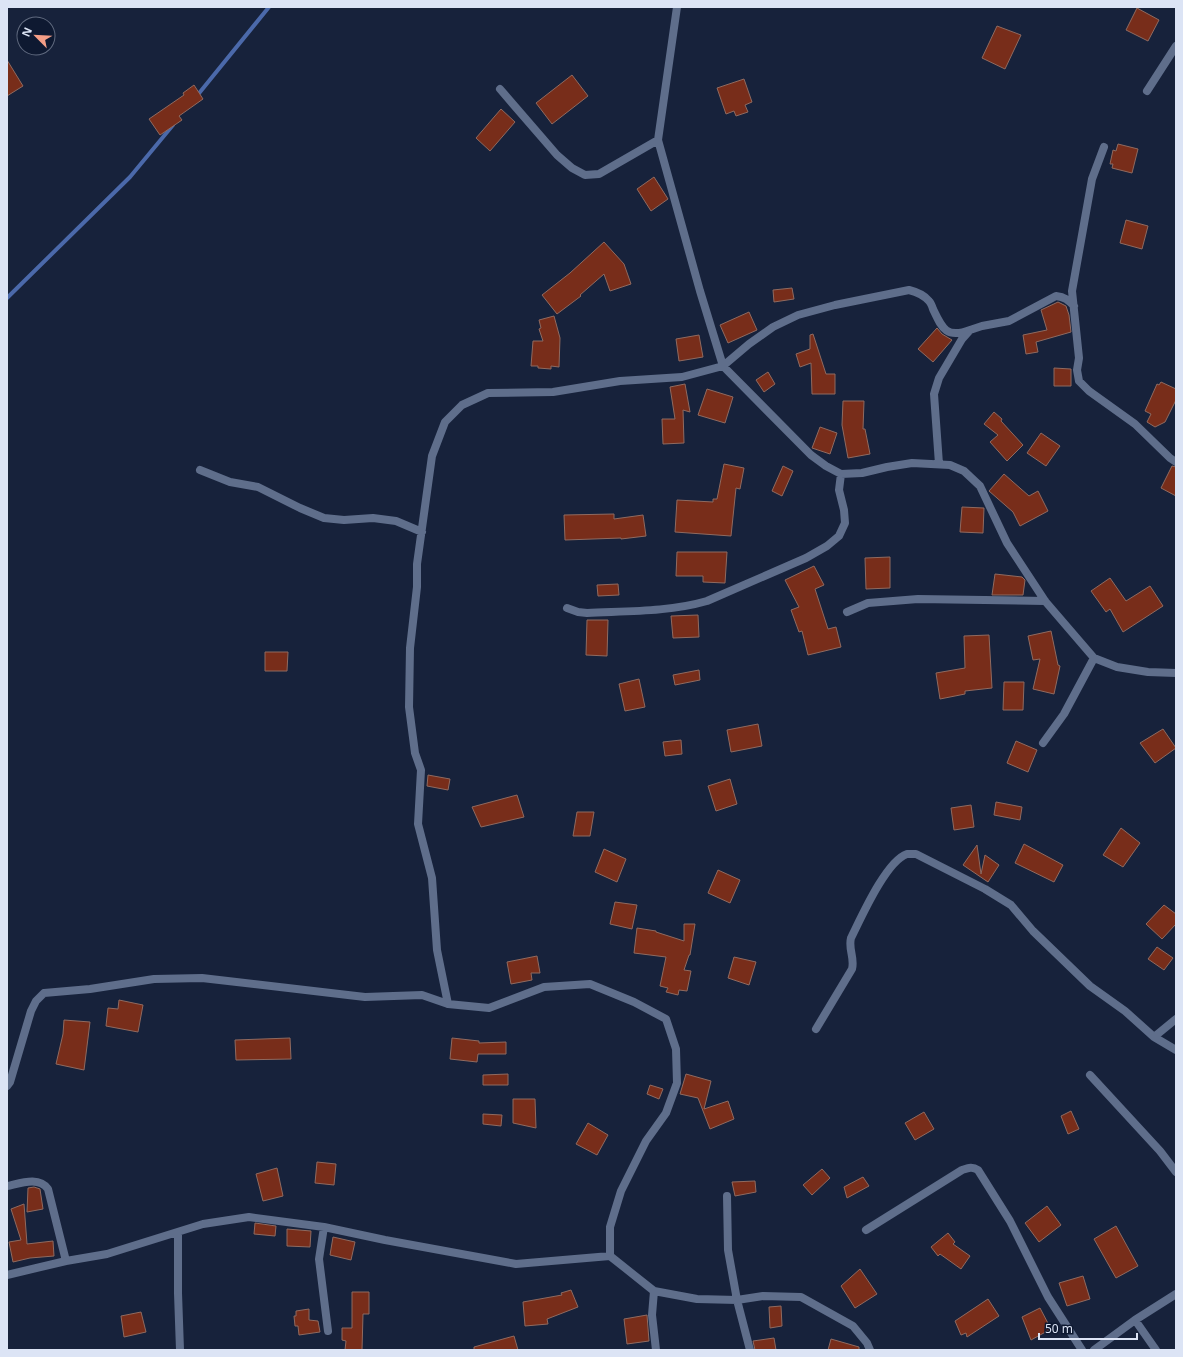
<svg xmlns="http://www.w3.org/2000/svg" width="1183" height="1357" font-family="'Noto Sans',sans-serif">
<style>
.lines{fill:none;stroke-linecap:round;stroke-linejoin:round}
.stream{stroke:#4b69aa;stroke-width:4}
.building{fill:#782d1a;stroke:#8f6a60}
.street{stroke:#5f6e8b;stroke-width:8}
</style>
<rect width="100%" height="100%" fill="#17223b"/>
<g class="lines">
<path class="stream" d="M 196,97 L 269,7
M 7,298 L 130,177 L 173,125"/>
</g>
<path class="building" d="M 1137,8 L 1159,20 L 1148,41 L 1126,30 Z
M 997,26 L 1021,35 L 1005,69 L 982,58 Z
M 7,60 L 23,86 L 7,96 Z
M 572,75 L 588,96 L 552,124 L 536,103 Z
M 744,79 L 752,102 L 745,105 L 748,112 L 736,116 L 734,111 L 726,114 L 717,88 Z
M 194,85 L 203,99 L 179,116 L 182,120 L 160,135 L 149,119 L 184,95 L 183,93 Z
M 501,109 L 515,122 L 490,151 L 476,138 Z
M 1118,144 L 1138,149 L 1132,173 L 1112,168 L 1113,164 L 1110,164 L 1113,150 L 1116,151 Z
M 654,177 L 668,199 L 651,211 L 637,189 Z
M 1126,220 L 1148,226 L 1142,249 L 1120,243 Z
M 604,242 L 624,264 L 631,284 L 610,291 L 604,274 L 580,295 L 581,296 L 557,314 L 542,295 L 570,273 Z
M 792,288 L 794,299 L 774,302 L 773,290 Z
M 1058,302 L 1066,306 L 1069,315 L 1071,332 L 1036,342 L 1038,352 L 1026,354 L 1023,335 L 1047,330 L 1041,310 Z
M 749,312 L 757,330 L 728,343 L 720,325 Z
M 554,316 L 560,338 L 559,367 L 551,366 L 551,369 L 538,368 L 538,366 L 531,366 L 533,341 L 543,341 L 539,329 L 541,328 L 539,320 Z
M 937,328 L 942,334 L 952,340 L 933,362 L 918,349 Z
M 813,334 L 826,374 L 835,374 L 835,394 L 812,394 L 811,363 L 800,367 L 796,354 L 810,349 L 810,335 Z
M 699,335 L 703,357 L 679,361 L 676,339 Z
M 1054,368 L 1071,369 L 1071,386 L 1054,386 Z
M 768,372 L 775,384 L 764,392 L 756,380 Z
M 1161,382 L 1176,389 L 1176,400 L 1165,422 L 1155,427 L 1147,422 L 1151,414 L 1145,411 L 1157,384 L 1159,385 Z
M 685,384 L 690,412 L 683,410 L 684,443 L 663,444 L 662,419 L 675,419 L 670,387 Z
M 707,389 L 733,397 L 725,423 L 698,415 Z
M 843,401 L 864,401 L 863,429 L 865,429 L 870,454 L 848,458 L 842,425 Z
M 994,412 L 1002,419 L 1001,421 L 1023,445 L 1007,461 L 990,442 L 998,435 L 984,424 Z
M 820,427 L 837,433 L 830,454 L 812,448 Z
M 1041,433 L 1060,446 L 1046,466 L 1027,453 Z
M 724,464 L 744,468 L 740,489 L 736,488 L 731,536 L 675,532 L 677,500 L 713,502 L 713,499 L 717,499 Z
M 783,466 L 793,471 L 782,496 L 772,491 Z
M 1172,466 L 1176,467 L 1176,496 L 1161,488 Z
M 1004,474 L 1029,496 L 1038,491 L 1048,511 L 1020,526 L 1013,512 L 989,491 Z
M 962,507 L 984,508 L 983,533 L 960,532 Z
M 614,514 L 614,519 L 643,515 L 646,536 L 621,539 L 621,538 L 565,540 L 564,515 Z
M 677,552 L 727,552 L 725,583 L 703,582 L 703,576 L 676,576 Z
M 890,557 L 890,588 L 866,589 L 865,558 Z
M 814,566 L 824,585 L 815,589 L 828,629 L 836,627 L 841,647 L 808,655 L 802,631 L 799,632 L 791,610 L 799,607 L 785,580 Z
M 995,574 L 1022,577 L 1025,580 L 1023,595 L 992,595 Z
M 1110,578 L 1126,601 L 1150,586 L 1163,606 L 1123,632 L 1110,609 L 1106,612 L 1091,591 Z
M 618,584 L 619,595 L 598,596 L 597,585 Z
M 698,615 L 699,637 L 673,638 L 671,616 Z
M 587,620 L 608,620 L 607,656 L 586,655 Z
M 1051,631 L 1058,665 L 1060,666 L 1054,694 L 1033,689 L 1040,659 L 1033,660 L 1028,636 Z
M 989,635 L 992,688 L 965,691 L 965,694 L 940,699 L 936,673 L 965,668 L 964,636 Z
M 265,652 L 288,652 L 287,671 L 265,671 Z
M 699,670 L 700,680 L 675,685 L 673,675 Z
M 639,679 L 645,707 L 625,711 L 619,684 Z
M 1004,682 L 1024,682 L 1023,710 L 1003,710 Z
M 758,724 L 762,746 L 731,752 L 727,730 Z
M 1163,729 L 1176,748 L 1155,763 L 1140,743 Z
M 681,740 L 682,754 L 665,756 L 663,742 Z
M 1016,741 L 1037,750 L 1028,772 L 1007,763 Z
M 428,775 L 450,779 L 448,790 L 427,786 Z
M 730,779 L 737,804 L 716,811 L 708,786 Z
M 517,795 L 524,817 L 481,827 L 472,807 Z
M 996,802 L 1022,807 L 1020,820 L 994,815 Z
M 971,805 L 974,827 L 954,830 L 951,808 Z
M 577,812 L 594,812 L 590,836 L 573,836 Z
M 1121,828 L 1140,843 L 1123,867 L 1103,855 Z
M 1024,844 L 1063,865 L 1054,882 L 1015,863 Z
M 977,845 L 981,874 L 985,855 L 999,865 L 988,882 L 963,865 Z
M 604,849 L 626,859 L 617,882 L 595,872 Z
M 718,870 L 740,880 L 730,903 L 708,893 Z
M 615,902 L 637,905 L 632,929 L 610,924 Z
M 1164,905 L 1176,914 L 1176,924 L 1162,939 L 1146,924 Z
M 684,924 L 695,924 L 690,955 L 689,955 L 684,970 L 691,971 L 687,991 L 679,990 L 678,995 L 666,992 L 668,988 L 660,986 L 666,957 L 634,953 L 637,928 L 656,931 L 656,932 L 684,941 Z
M 1157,947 L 1173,958 L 1164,970 L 1148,959 Z
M 537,956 L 540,973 L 531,973 L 532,980 L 511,984 L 507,962 Z
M 734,957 L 756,962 L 749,985 L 728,978 Z
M 119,1000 L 143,1005 L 138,1032 L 106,1026 L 108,1008 L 118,1009 Z
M 64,1020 L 90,1022 L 84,1070 L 56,1064 L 63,1034 Z
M 290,1038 L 291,1059 L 236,1060 L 235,1040 Z
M 452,1038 L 479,1041 L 479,1043 L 506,1042 L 506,1054 L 478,1054 L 477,1062 L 450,1059 Z
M 508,1074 L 508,1085 L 483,1085 L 483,1075 Z
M 686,1074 L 711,1081 L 704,1109 L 728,1101 L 734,1119 L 710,1129 L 698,1098 L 680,1094 Z
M 650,1085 L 663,1089 L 659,1099 L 647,1094 Z
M 513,1099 L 535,1099 L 536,1128 L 513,1123 Z
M 1071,1111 L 1079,1129 L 1068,1134 L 1061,1116 Z
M 924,1112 L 934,1129 L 915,1140 L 905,1123 Z
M 483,1114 L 502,1115 L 501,1126 L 483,1124 Z
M 588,1123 L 608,1135 L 597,1155 L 576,1144 Z
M 317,1162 L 336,1164 L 334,1185 L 315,1183 Z
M 277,1168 L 283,1196 L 263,1201 L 256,1174 Z
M 822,1169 L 830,1178 L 812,1195 L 803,1185 Z
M 863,1177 L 869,1186 L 847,1198 L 844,1187 Z
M 755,1181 L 756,1192 L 735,1196 L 732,1182 Z
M 34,1187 L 40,1189 L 43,1209 L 27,1212 L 28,1188 Z
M 24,1204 L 27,1244 L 53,1241 L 54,1256 L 30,1258 L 13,1262 L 9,1242 L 21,1240 L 11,1209 Z
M 1047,1206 L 1061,1225 L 1039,1242 L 1025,1223 Z
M 255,1223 L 276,1226 L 275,1236 L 254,1234 Z
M 1116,1226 L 1138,1266 L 1116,1278 L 1094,1239 Z
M 287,1229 L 311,1231 L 310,1247 L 287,1246 Z
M 948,1233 L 955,1242 L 953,1244 L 970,1256 L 961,1269 L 940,1254 L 938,1256 L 931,1247 Z
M 333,1237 L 355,1242 L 351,1260 L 330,1255 Z
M 860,1269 L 877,1294 L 855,1308 L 841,1286 Z
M 1083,1276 L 1090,1299 L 1067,1306 L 1059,1283 Z
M 571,1290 L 578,1307 L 547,1319 L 548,1324 L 525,1326 L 523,1302 L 562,1295 L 561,1293 Z
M 352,1292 L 369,1292 L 369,1314 L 363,1314 L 362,1350 L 345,1350 L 346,1341 L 342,1340 L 342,1328 L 352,1328 Z
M 988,1299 L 999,1316 L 967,1337 L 966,1333 L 961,1335 L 955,1321 Z
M 781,1306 L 782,1326 L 770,1328 L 769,1307 Z
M 1040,1308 L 1051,1329 L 1031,1340 L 1022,1317 Z
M 309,1309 L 309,1320 L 318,1321 L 320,1332 L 299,1335 L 298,1326 L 295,1326 L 294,1316 L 296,1316 L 296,1311 Z
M 141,1312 L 146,1332 L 124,1337 L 121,1316 Z
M 647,1315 L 649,1341 L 627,1344 L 624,1319 Z
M 514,1336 L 518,1350 L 474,1350 L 474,1347 Z
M 774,1338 L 776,1350 L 755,1350 L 753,1341 Z
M 831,1339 L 859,1347 L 859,1350 L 828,1350 Z"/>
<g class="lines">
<path class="street" d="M 677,7 L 658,140 L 700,291 L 723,366 L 811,455 L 826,466 L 841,474
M 500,89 L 557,155 L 572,168 L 585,175 L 599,174 L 658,140
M 1147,91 L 1176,46
M 1104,147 L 1092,179 L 1072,291 L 1079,358 L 1077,370 L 1079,381 L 1089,391 L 1135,424 L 1170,458 L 1176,462
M 939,464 L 934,394 L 939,378 L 962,339 L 970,330 L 982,326 L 1009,321 L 1056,296 C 1065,297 1068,300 1074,306
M 200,470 L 230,482 L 258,487 L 300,508 L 324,518 L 344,520 L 373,518 L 396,521 L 422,532
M 567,608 L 578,612 L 587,613 C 627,611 669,612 707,601 L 806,558 L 827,546 L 839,536 L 845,523 L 844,510 L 839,490 L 841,474 L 862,473 L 887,467 L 912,463 L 950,465 L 964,471 L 980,486 L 1007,543 L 1045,601 L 1094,658 L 1117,667 L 1148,672 L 1176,673
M 847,612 L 868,603 L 918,599 L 1045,601
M 1043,743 L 1064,714 L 1094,658
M 448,1004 L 437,950 L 432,878 L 418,824 L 421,770 L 415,753 L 409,707 L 410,648 L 417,587 L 417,564 L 432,456 L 445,422 L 462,405 L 488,393 L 553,392 L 620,381 L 682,377 L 723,366 L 749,344 L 773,327 L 798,315 L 835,305 L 909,290 C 917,292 924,295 929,301 C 931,303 932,306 933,309 C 942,328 946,339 970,330
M 816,1029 L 852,969 C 855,958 848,949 851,938 C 861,918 886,861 907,854 C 910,854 914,854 916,854 L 985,889 L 1011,905 L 1033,931 L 1090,986 L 1125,1011 L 1154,1037 L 1176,1050
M 1154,1037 L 1176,1019
M 1090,1075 L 1160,1151 L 1176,1172
M 7,1086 L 10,1082 L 31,1011 L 36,1001 L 44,993 L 90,989 L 154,979 L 202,978 L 365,997 L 422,995 L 448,1004 L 489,1008 L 544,987 L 590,984 L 634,1002 L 666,1019 L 676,1049 L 677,1083 L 666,1113 L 646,1141 L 621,1191 L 610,1227 L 610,1256 L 654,1291 L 697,1299 L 737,1300 L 763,1296 L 801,1297 L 853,1326 L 867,1343 L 870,1350
M 7,1186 C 21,1183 39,1176 48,1189 L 66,1261
M 727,1196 L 728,1250 L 737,1300 L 750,1350
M 324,1227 L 319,1259 L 328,1331
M 866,1230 L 962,1170 C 968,1168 972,1166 978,1170 L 1010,1221 L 1048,1297 L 1082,1350
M 178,1232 L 178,1293 L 180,1350
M 7,1275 L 66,1261 L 107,1254 L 203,1224 L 249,1217 L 324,1227 L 385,1240 L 516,1264 L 610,1256
M 654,1291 L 652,1315 L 656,1350
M 1135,1320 L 1156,1350
M 1094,1350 L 1135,1320 L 1176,1294"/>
</g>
<rect width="1183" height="1357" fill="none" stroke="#dce4f5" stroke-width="16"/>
<g transform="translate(36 36) rotate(294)"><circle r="19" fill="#0e1931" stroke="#606a7f"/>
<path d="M0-3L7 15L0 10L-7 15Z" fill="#f49e87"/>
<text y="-6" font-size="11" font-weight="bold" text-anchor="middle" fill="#dce4f5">N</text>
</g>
<path d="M1039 1333v6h98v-6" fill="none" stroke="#dce4f5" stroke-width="2"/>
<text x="1045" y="1333" font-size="12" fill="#dce4f5" stroke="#0e1931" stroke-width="3" paint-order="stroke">50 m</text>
</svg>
